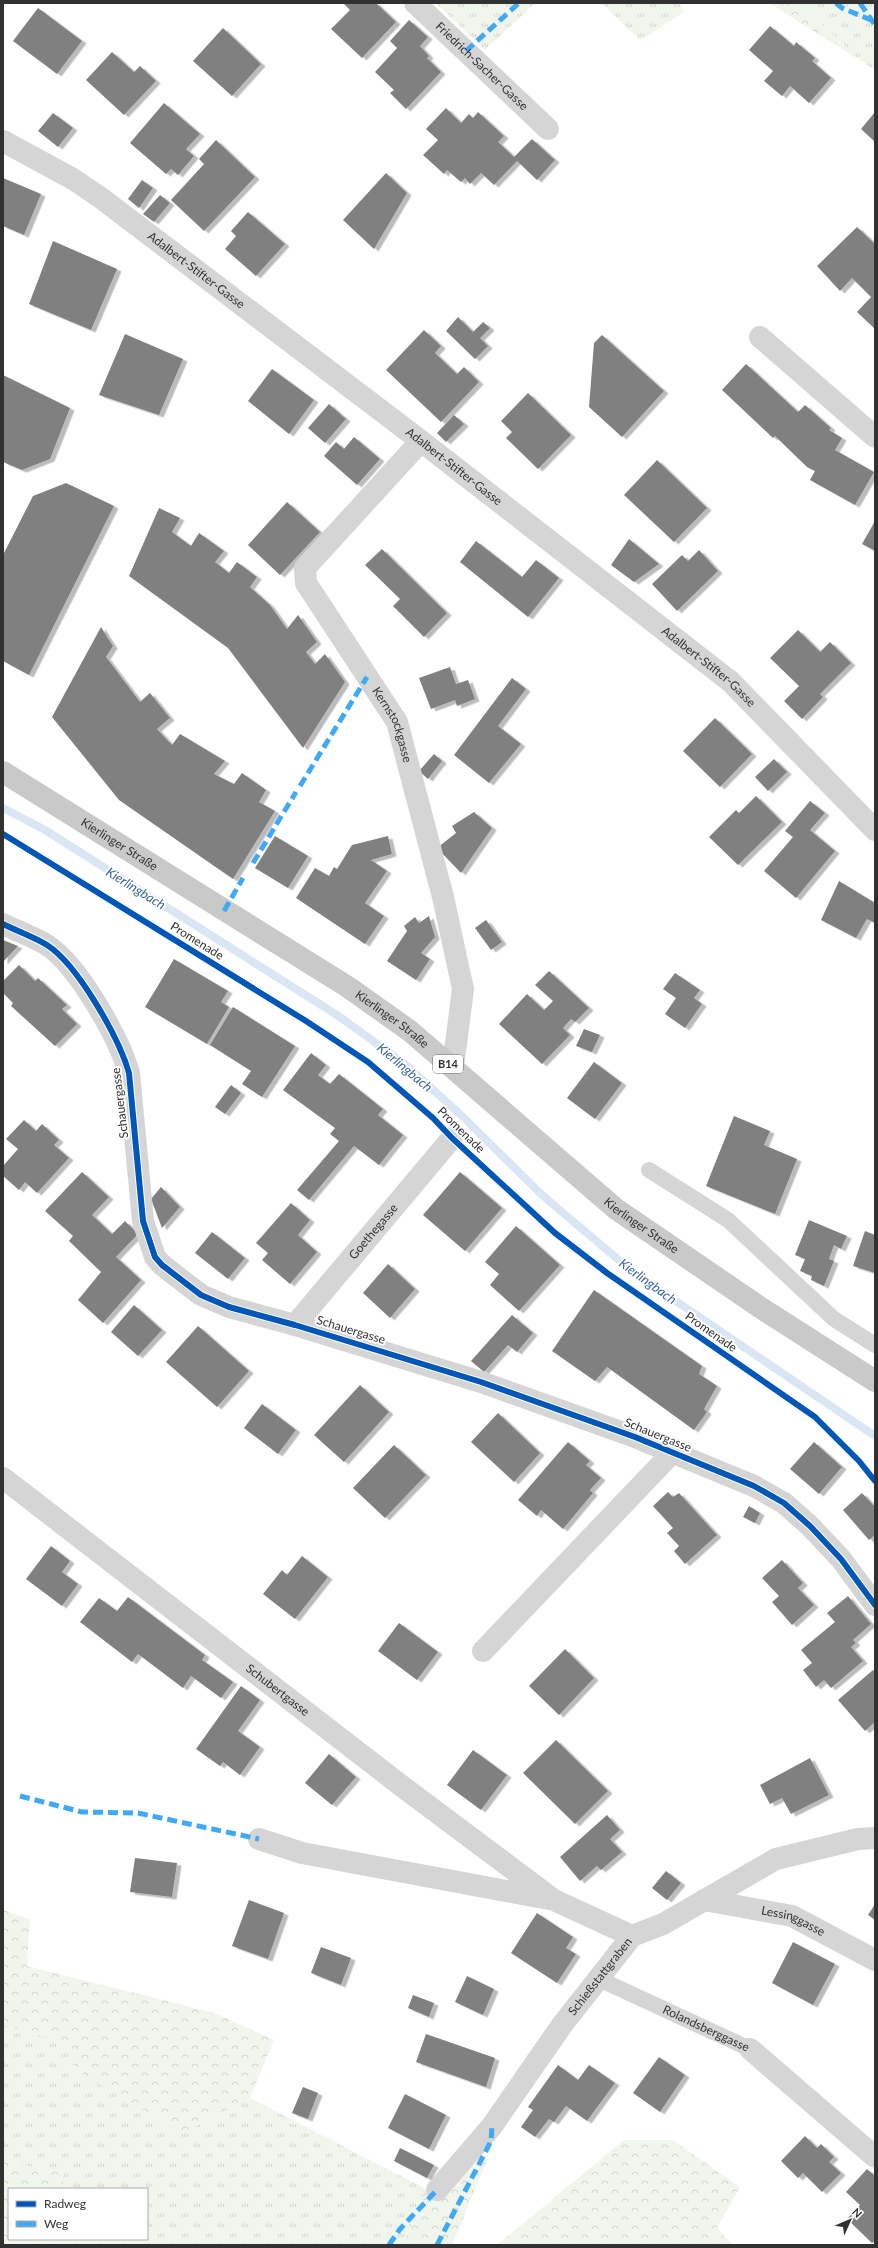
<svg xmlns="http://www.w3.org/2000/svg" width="878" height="2248" font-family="Lato,sans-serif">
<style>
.grass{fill:url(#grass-tufts)}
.forest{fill:url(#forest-crowns)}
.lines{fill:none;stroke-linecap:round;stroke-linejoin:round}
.stream{stroke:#dae6f4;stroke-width:8}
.building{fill:#808080;filter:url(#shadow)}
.service{stroke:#d5d5d5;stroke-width:16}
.minor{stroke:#d5d5d5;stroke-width:22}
.primary{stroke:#c9c9c9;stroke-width:22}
.quiet{stroke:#3fa9f5;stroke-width:5;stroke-dasharray:10 5;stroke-linecap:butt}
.cycleway-casing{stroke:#fff;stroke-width:8}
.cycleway{stroke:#0057b8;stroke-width:6}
.labels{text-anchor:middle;stroke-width:4;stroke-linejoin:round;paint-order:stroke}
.shield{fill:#fff;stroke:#6f6f6f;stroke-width:1}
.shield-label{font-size:11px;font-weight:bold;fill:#313131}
.street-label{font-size:12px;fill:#313131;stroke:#fff}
.water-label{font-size:13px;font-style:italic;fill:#38659b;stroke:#fff}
</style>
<defs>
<pattern id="grass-tufts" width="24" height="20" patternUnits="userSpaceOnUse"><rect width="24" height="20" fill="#f1f6ed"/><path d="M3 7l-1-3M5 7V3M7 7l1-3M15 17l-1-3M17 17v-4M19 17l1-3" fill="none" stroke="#cfd3cc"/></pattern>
<pattern id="forest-crowns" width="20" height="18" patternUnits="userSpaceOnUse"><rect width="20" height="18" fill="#f1f6ed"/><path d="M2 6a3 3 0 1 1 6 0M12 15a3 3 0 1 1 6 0" fill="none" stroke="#cfd3cc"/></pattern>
<filter id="shadow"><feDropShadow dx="4.5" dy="2.5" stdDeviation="0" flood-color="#0004"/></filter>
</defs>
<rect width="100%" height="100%" fill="#fff"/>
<path class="grass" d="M 436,3 L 535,3 L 485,50 Z
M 602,3 L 679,3 L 684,12 L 640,41 Z
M 800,3 L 875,3 L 875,70 L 858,59 Z
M 3,2025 L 72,2045 L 182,2133 L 250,2098 L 428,2190 L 402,2245 L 63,2245 L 63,2239 L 147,2239 L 147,2189 L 63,2189 L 63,2173 L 3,2161 Z"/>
<path class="forest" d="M 769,3 L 800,3 L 858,59 Z
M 3,1910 L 30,1919 L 27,1966 L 215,2013 L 274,2040 L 250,2098 L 182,2133 L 74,2069 L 72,2045 L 3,2025 Z
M 624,2140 L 673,2140 L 740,2187 L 717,2228 L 733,2245 L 497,2245 Z
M 488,2158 L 452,2245 L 402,2245 L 428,2190 Z
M 3,2161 L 63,2173 L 63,2189 L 9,2189 L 9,2239 L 63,2239 L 63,2245 L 3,2245 Z"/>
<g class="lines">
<path class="stream" d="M 3,808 L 45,830 L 340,1017 L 406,1065 L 463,1117 L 542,1195 L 633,1272 L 875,1436"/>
</g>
<path class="building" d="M 343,3 L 376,3 L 396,22 L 362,58 L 331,29 L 350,10 Z
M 38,8 L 82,41 L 57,74 L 13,41 Z
M 409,20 L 428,37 L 420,46 L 429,56 L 427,58 L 441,72 L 406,109 L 390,93 L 394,90 L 375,72 L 397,48 L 390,41 Z
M 770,26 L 794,46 L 796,42 L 815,58 L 812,61 L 831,78 L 809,103 L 790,86 L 782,96 L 764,81 L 773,71 L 749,50 Z
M 223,28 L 261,64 L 232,96 L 193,61 Z
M 112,52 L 134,72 L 140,66 L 156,81 L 124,115 L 86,80 Z
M 164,103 L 200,134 L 186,149 L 194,156 L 178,175 L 171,169 L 166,174 L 130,143 Z
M 446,108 L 461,123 L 469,114 L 473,118 L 478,112 L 504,136 L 498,142 L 514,157 L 532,139 L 555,160 L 537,180 L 517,161 L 494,185 L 481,173 L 470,184 L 465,178 L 461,182 L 447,170 L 444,174 L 423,155 L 438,140 L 426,129 Z
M 875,112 L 875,140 L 874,141 L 861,129 Z
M 53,113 L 73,128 L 58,147 L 38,131 Z
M 216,140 L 255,177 L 204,231 L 171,200 L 204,164 L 199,159 Z
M 386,173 L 407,193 L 374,249 L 343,220 Z
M 3,178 L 41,194 L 24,235 L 3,226 Z
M 142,180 L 153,188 L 139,208 L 128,199 Z
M 160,195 L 170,203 L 154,222 L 143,214 Z
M 248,212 L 285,244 L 256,276 L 225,249 L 236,236 L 231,231 Z
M 857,227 L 875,244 L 875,329 L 857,312 L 871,297 L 852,278 L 840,291 L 817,266 Z
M 53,241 L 117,269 L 91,330 L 29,304 Z
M 458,317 L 473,332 L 483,322 L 490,328 L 480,338 L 488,346 L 475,359 L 446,331 Z
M 424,330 L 441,346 L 435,353 L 457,374 L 464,367 L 479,382 L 441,422 L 386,370 Z
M 125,334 L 183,359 L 159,415 L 99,395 Z
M 602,335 L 664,391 L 622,437 L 589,407 L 594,343 Z
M 746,364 L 798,412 L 805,405 L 831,428 L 829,430 L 842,438 L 835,450 L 874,472 L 855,505 L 810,480 L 815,471 L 807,467 L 775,436 L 773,438 L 722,390 Z
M 272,369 L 314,400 L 289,434 L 248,401 Z
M 3,375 L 70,408 L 50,459 L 22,470 L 3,462 Z
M 528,393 L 571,435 L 538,469 L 506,438 L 512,432 L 501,421 Z
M 329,404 L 346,419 L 325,443 L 308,428 Z
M 454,415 L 464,424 L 446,442 L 437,433 Z
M 354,437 L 380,459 L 357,485 L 324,456 L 336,442 L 344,449 Z
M 657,460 L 707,508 L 674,542 L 624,495 Z
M 66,483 L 114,506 L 29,675 L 3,661 L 3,555 L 33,496 Z
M 287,502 L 320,532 L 280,575 L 248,545 Z
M 159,508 L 180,518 L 172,532 L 191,546 L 199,533 L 224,551 L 215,562 L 229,573 L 237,562 L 257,577 L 250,587 L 270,605 L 287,629 L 298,615 L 317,642 L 306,652 L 315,664 L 325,654 L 345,682 L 303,748 L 228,648 L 129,576 Z
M 875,521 L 875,551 L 862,544 Z
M 629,539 L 659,564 L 634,582 L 611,565 Z
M 476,541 L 522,577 L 536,560 L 559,578 L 528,617 L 460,562 Z
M 382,549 L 447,613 L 424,637 L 393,606 L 400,599 L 365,565 Z
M 699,550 L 718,571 L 677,611 L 652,584 L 682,555 L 688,561 Z
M 101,627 L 113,646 L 106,657 L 140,702 L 150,693 L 170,718 L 157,729 L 172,745 L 180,734 L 225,761 L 214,774 L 234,784 L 242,773 L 266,790 L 259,802 L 275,811 L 233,879 L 119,800 L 52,717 Z
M 798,630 L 820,652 L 830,642 L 851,663 L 820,694 L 823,697 L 802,719 L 784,701 L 799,686 L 770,658 Z
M 450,667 L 456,684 L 468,680 L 475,699 L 457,706 L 455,700 L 431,709 L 419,678 Z
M 512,678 L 526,689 L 498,726 L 521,744 L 489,783 L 454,755 Z
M 715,718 L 752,754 L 720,787 L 683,751 Z
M 434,754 L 442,761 L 428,779 L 419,771 Z
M 774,759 L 787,772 L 768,791 L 755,777 Z
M 756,796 L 782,822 L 738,865 L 709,837 L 736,810 L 739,813 Z
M 810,801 L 825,813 L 810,830 L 835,851 L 796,898 L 764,871 L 793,837 L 785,831 Z
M 474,812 L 492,828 L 461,873 L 437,848 L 456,833 L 452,826 Z
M 275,836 L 308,856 L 288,888 L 255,868 Z
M 388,836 L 392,854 L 371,860 L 387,871 L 365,903 L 384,916 L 365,944 L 296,898 L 315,868 L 329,876 L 334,867 L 337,869 L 352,845 Z
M 839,881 L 875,903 L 875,923 L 867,919 L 856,938 L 821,920 Z
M 429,916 L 435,937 L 421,953 L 430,959 L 416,980 L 387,961 L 407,931 L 404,926 L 415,917 L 419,923 Z
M 486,920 L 502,942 L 491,950 L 475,928 Z
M 3,940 L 18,946 L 3,962 Z
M 174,959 L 228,991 L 221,1002 L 229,1007 L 207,1044 L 145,1007 Z
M 19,965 L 35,981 L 38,978 L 67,1005 L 62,1009 L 77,1024 L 55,1046 L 11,1006 L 13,1003 L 3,993 L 3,981 Z
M 549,971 L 589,1008 L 575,1022 L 571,1019 L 563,1028 L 570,1035 L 542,1064 L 499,1024 L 527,994 L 544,1010 L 553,1001 L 535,985 Z
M 675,973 L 700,990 L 694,998 L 702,1004 L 685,1028 L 665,1014 L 676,998 L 663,989 Z
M 233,1007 L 295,1046 L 262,1097 L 242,1084 L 251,1071 L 210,1045 Z
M 584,1029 L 600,1035 L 592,1052 L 576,1046 Z
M 311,1053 L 326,1065 L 318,1075 L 330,1084 L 339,1074 L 383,1109 L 378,1115 L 403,1135 L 379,1165 L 354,1146 L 309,1200 L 297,1190 L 339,1141 L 330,1134 L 335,1128 L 283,1090 Z
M 594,1062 L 622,1083 L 595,1119 L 567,1098 Z
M 231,1085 L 241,1093 L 225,1114 L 215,1107 Z
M 734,1116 L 770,1131 L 764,1145 L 797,1159 L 775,1214 L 706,1186 Z
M 24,1120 L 36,1131 L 42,1124 L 59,1140 L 54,1145 L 69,1158 L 37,1193 L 25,1182 L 19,1190 L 3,1176 L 3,1166 L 18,1149 L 6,1139 Z
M 82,1172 L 109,1197 L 92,1215 L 112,1234 L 125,1221 L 138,1234 L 116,1257 L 141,1280 L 103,1323 L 78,1300 L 101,1272 L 69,1241 L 73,1236 L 45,1211 Z
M 460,1172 L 502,1208 L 465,1251 L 423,1215 Z
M 161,1187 L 180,1207 L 162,1228 L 151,1199 Z
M 291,1203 L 310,1220 L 298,1235 L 317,1252 L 290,1284 L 262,1260 L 268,1253 L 256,1243 Z
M 809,1220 L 847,1236 L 841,1249 L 834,1245 L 829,1259 L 834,1261 L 824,1286 L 811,1280 L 812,1276 L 800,1271 L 805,1259 L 795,1255 Z
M 516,1226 L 560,1265 L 519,1311 L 490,1285 L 499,1274 L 485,1262 Z
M 865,1231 L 875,1235 L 875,1273 L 853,1266 Z
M 212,1232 L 245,1258 L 228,1279 L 195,1253 Z
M 388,1264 L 415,1289 L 390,1318 L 363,1293 Z
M 594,1290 L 702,1366 L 699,1374 L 717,1386 L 704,1409 L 707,1412 L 694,1430 L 607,1367 L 595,1381 L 552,1351 Z
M 134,1305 L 162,1330 L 138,1356 L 111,1332 Z
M 512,1315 L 533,1333 L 517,1352 L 508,1345 L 484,1372 L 471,1361 Z
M 198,1326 L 249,1371 L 217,1407 L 166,1362 Z
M 360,1385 L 389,1412 L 344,1462 L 314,1435 Z
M 262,1404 L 296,1430 L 278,1454 L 244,1428 Z
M 498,1413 L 540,1453 L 514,1482 L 471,1442 Z
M 568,1442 L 590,1461 L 586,1465 L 601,1478 L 590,1490 L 593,1493 L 563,1529 L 541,1510 L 537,1516 L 518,1500 Z
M 814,1442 L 842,1467 L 819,1494 L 790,1469 Z
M 394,1445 L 426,1475 L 385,1518 L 353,1488 Z
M 668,1492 L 673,1497 L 679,1493 L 717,1535 L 685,1564 L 674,1551 L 679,1546 L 667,1533 L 673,1528 L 653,1506 Z
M 862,1493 L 875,1507 L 875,1535 L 869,1540 L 843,1510 Z
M 749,1506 L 760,1513 L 755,1523 L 743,1517 Z
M 51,1546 L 70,1561 L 62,1572 L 78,1584 L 62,1606 L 26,1579 Z
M 302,1556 L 328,1577 L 295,1619 L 263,1594 L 282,1570 L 287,1575 Z
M 782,1560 L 803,1583 L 798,1588 L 814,1605 L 792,1625 L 772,1602 L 779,1596 L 762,1578 Z
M 848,1596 L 871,1624 L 853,1640 L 856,1643 L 851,1647 L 863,1661 L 831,1688 L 824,1680 L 816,1687 L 803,1670 L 812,1663 L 801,1650 L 835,1622 L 827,1613 Z
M 128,1597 L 205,1655 L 202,1660 L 233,1682 L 221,1698 L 191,1676 L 183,1688 L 138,1654 L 132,1662 L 80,1622 L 99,1598 L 117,1611 Z
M 399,1623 L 438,1652 L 417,1680 L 378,1651 Z
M 565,1649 L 594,1678 L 559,1715 L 529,1686 Z
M 873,1670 L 875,1672 L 875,1722 L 865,1731 L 838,1700 Z
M 241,1686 L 260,1700 L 238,1731 L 260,1747 L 240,1775 L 223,1762 L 220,1766 L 196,1749 Z
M 556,1740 L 608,1791 L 575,1824 L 523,1773 Z
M 473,1750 L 507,1775 L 481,1810 L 447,1785 Z
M 329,1754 L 356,1777 L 332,1805 L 305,1783 Z
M 810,1758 L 829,1795 L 791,1814 L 782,1798 L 770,1804 L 760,1785 Z
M 607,1815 L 620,1830 L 610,1839 L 622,1852 L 601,1870 L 597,1866 L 580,1881 L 560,1857 Z
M 135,1858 L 177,1863 L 172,1897 L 130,1892 Z
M 666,1871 L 681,1883 L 667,1900 L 652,1888 Z
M 249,1900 L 284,1913 L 268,1959 L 232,1946 Z
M 875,1904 L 875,1920 L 868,1915 Z
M 537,1913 L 573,1937 L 566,1948 L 576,1954 L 557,1983 L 511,1953 Z
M 793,1942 L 835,1964 L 813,2005 L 772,1983 Z
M 321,1947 L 351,1958 L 341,1985 L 311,1973 Z
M 467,1976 L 494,1989 L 483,2015 L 455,2002 Z
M 413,1995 L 434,2003 L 429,2017 L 408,2008 Z
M 426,2034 L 495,2058 L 486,2087 L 416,2062 Z
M 659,2057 L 685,2075 L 660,2112 L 633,2093 Z
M 558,2065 L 578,2080 L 589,2065 L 615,2083 L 587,2121 L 566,2106 L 554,2122 L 549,2119 L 535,2137 L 521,2127 L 533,2110 L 528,2107 Z
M 303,2087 L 318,2093 L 308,2119 L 292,2113 Z
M 405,2094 L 446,2115 L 429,2149 L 388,2128 Z
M 805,2136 L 817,2148 L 821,2144 L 834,2157 L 829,2162 L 841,2173 L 822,2192 L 803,2173 L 798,2178 L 781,2161 Z
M 400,2148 L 434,2165 L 427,2178 L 394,2161 Z
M 867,2169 L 875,2176 L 875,2240 L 872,2243 L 847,2219 L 860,2205 L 846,2192 Z"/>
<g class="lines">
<g class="service">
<path d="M 649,1170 L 728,1220 L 834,1319 L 875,1345"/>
<path id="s1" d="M 599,1979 L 750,2049"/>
</g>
<g class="minor">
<path id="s2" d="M 415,3 L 548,129"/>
<path id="s3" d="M 3,141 L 73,179 L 101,198 L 421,441 L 731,682 L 875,830"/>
<path d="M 760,337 L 875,437"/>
<path id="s4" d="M 421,441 L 305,568 L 306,583 L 397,722 L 443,897 L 463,989 L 453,1067"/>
<path d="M 3,924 C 17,931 34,937 47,945 C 78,965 119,1038 129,1073 L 143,1221 L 155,1257 L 162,1265 L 201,1295 L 229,1307 L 295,1325 L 481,1382 L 635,1437 L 754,1486 L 784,1503 L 810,1526 L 841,1559 L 875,1605"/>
<path id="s5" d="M 295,1325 L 452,1138"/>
<path id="s6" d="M 3,1478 L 403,1787 L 554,1900 L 632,1936"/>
<path d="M 483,1651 L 672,1453"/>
<path d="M 259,1839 L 302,1853 L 549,1899"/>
<path id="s7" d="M 704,1900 L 792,1916 L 875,1960"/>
<path d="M 750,2049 L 875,2157"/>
<path id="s8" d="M 437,2190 L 492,2126 L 562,2025 L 632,1936 L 663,1924 L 776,1859 L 858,1839 L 875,1838"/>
</g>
<path class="primary" id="s9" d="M 3,772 L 348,987 L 410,1031 L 616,1209 L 761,1308 L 875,1381"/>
<path class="quiet" d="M 836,3 L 842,8 L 871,20
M 860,3 L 875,25
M 466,51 L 519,3
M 300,786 L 367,677
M 253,863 L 296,792
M 224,911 L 243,878
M 20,1796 L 82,1812 L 138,1813 L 259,1839
M 389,2245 L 400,2229 L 437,2190
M 437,2245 L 491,2141 L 492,2126"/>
<defs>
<path id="cycleway" d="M 3,834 L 306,1021 L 368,1062 L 433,1118 L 452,1138 L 555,1233 L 607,1273 L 815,1417 L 859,1461 L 875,1481
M 3,924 C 17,931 34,937 47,945 C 78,965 119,1038 129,1073 L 143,1221 L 155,1257 L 162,1265 L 201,1295 L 229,1307 L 295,1325 L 481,1382 L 635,1437 L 754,1486 L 784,1503 L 810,1526 L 841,1559 L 875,1605"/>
</defs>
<use href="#cycleway" class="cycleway-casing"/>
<use href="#cycleway" class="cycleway"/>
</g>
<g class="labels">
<rect class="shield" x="433" y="1055" width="30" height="18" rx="3"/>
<g class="shield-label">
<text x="448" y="1068">B14</text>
</g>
<g class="street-label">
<text dy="4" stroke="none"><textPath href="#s2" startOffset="92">Friedrich-Sacher-Gasse</textPath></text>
<text dy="4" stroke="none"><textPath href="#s3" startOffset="233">Adalbert-Stifter-Gasse</textPath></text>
<text dy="4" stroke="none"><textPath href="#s3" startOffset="557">Adalbert-Stifter-Gasse</textPath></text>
<text dy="4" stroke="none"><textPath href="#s3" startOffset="881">Adalbert-Stifter-Gasse</textPath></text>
<text dy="4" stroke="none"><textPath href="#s4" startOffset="354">Kernstockgasse</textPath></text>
<text dy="4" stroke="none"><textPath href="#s9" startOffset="137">Kierlinger Straße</textPath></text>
<text transform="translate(197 941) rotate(32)" y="4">Promenade</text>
<text dy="4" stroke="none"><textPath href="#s9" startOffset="461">Kierlinger Straße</textPath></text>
<text transform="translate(120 1103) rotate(-97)" y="4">Schauergasse</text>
<text transform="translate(461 1130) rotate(44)" y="4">Promenade</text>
<text dy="4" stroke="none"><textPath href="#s9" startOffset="785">Kierlinger Straße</textPath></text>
<text dy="4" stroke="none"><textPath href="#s5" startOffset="122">Goethegasse</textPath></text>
<text transform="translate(351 1330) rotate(17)" y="4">Schauergasse</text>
<text transform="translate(711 1332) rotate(35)" y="4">Promenade</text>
<text transform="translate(658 1435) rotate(22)" y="4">Schauergasse</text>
<text dy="4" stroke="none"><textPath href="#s6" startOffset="347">Schubertgasse</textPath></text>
<text dy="4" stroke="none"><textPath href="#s7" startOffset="92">Lessinggasse</textPath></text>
<text dy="4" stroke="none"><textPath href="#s8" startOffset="269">Schießstattgraben</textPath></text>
<text dy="4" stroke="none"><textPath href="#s1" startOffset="118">Rolandsberggasse</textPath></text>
</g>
<g class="water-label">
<text transform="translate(136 888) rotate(32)" y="5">Kierlingbach</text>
<text transform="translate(405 1067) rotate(40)" y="5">Kierlingbach</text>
<text transform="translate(648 1281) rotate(36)" y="5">Kierlingbach</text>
</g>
</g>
<rect width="878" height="2248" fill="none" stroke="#313131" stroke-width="8"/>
<rect x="8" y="2188" width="140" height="52" fill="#ffffff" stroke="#adadad"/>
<rect x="16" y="2201" width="20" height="6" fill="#0057b8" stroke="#adadad"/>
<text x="44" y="2208" font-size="12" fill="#313131">Radweg</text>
<rect x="16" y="2221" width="20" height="6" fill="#3fa9f5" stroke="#adadad"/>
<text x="44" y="2228" font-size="12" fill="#313131">Weg</text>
<g transform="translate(850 2220) rotate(45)" stroke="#ffffff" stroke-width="3" paint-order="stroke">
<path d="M0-3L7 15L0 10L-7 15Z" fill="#313131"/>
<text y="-6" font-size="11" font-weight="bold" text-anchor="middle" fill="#313131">N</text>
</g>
</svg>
